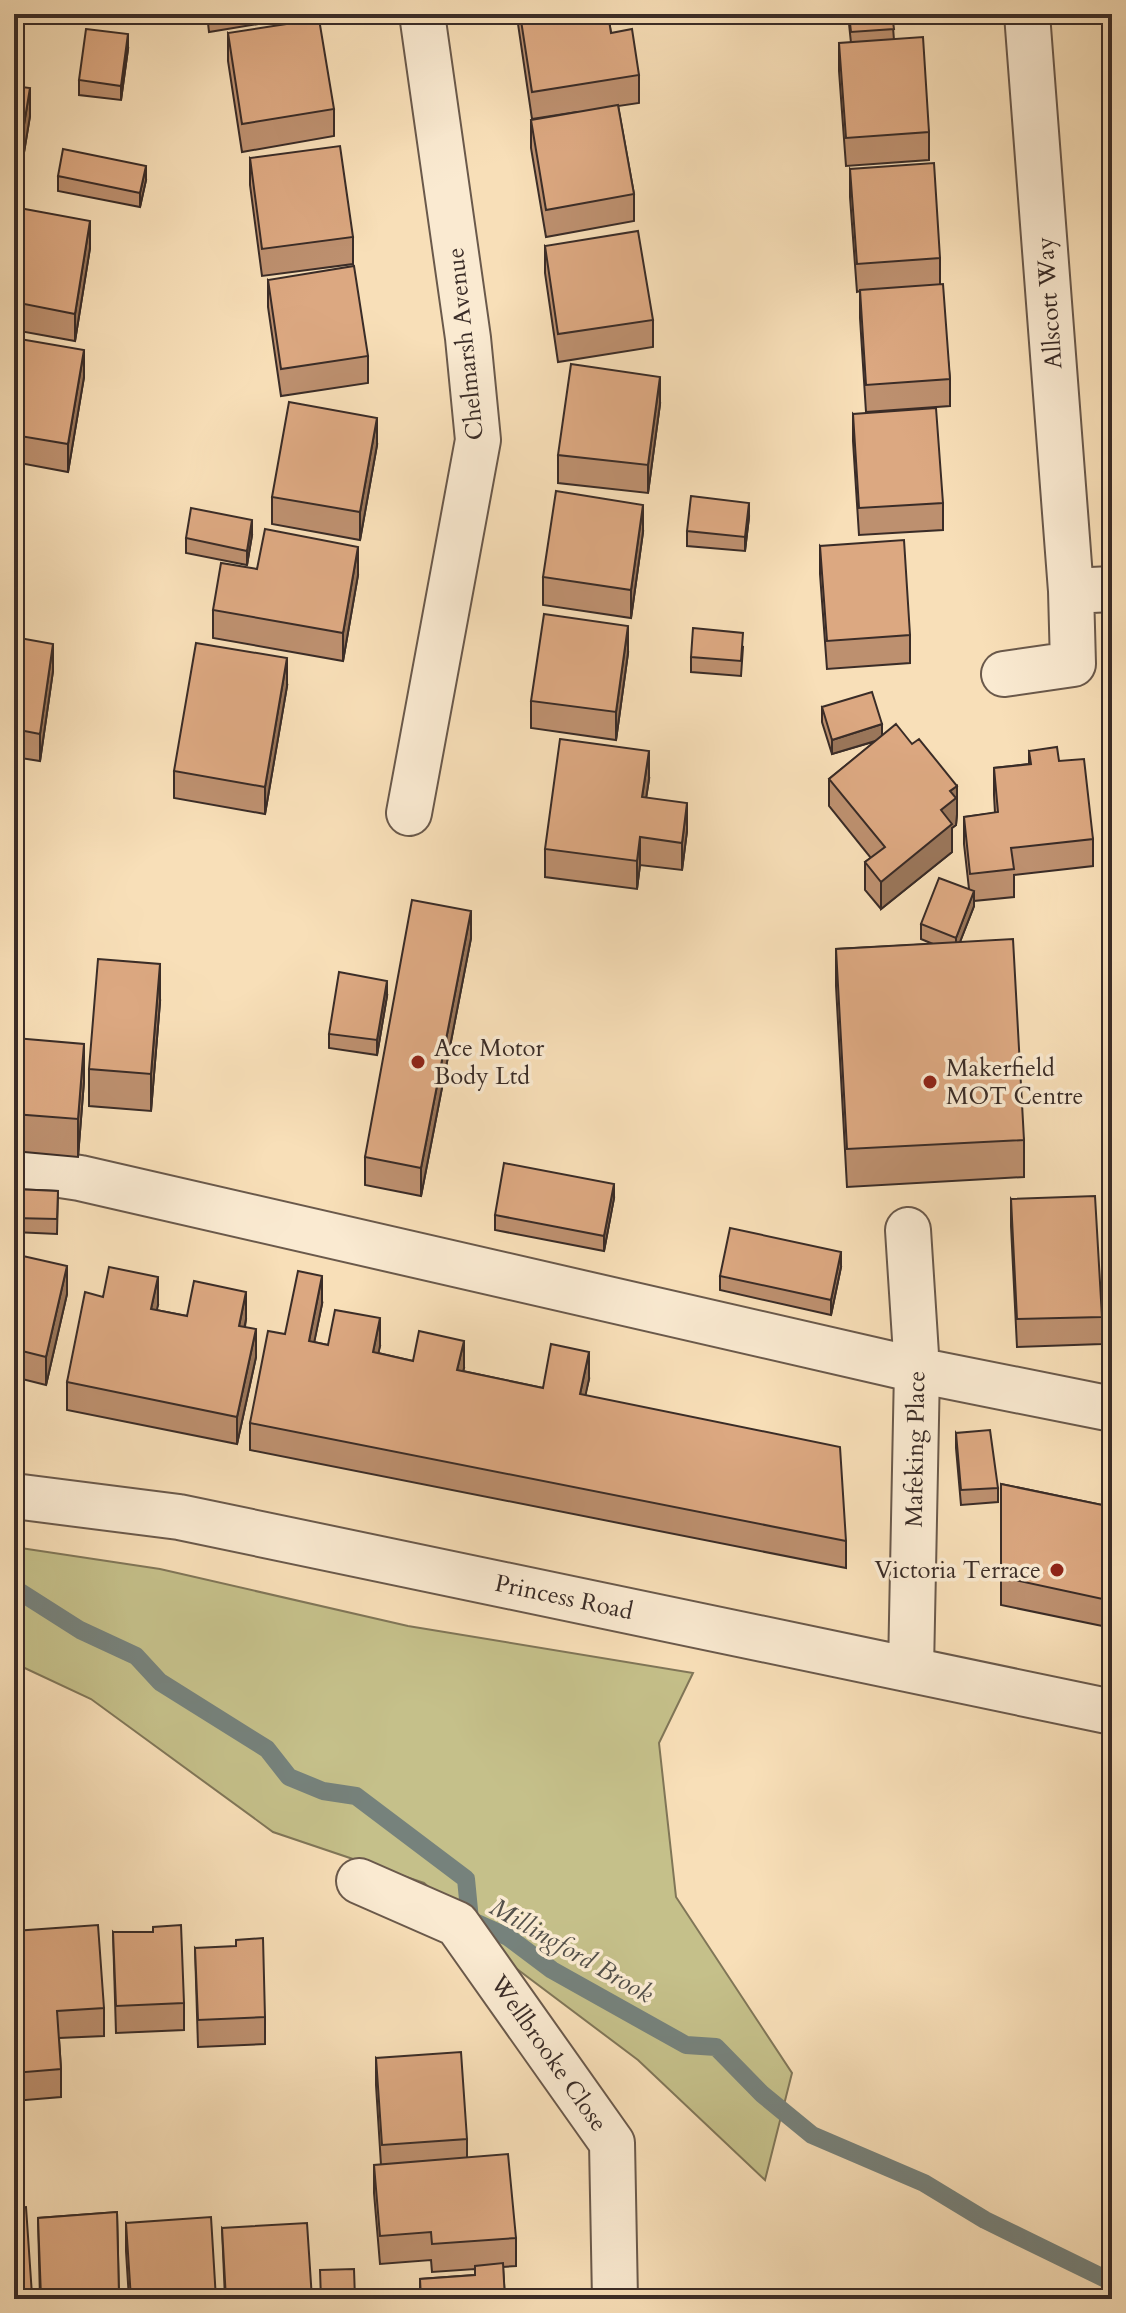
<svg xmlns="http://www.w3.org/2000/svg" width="1126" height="2313" font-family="Cardo,serif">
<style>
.green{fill:#c5c08a;stroke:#807658;stroke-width:2}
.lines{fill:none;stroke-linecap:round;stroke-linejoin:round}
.stream{stroke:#76827c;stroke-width:18}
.minor-casing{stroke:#6a594b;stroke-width:48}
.minor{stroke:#faead1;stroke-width:44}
.wall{fill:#bd906f;stroke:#3a2c27;stroke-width:2}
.shaded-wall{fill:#9a765a;stroke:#3a2c27;stroke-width:2}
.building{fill:#dca881;stroke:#3a2c27;stroke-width:2}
.poi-dot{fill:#8f2418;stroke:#faead1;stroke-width:3}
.labels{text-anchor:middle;stroke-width:7;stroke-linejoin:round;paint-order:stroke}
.street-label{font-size:24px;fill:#3a2c27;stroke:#faead1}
.poi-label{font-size:24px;fill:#3a2c27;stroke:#faead1;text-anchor:start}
.water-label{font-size:26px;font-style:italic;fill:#53504a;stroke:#faead1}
</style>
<rect width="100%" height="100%" fill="#f8dfb8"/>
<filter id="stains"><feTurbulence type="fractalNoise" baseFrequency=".0025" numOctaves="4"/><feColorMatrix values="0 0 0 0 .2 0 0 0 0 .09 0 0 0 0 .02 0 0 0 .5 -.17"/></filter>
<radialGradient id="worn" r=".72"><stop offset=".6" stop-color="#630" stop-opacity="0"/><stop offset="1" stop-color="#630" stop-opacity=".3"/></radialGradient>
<path class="green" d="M 14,1547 L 160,1569 L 408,1626 L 693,1673 L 659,1743 L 676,1897 L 792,2073 L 765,2180 L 638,2060 L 513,1966 L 424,1883 L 273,1832 L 91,1699 L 14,1663 Z"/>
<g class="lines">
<path class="stream" d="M 14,1588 L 80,1630 L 136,1656 L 160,1682 L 267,1749 L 289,1777 L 323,1791 L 356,1796 L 466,1879 L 470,1920 L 508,1937 L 552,1970 L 686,2045 L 716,2047 L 762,2094 L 812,2135 L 924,2183 L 985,2220 L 1112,2282"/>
<defs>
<path id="minor" d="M 1071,591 L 1112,589
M 1004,674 L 1073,664 L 1071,591 L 1027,14
M 409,813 L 478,440 L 468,338 L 422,14
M 14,1168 L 80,1178 L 917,1370 L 1112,1409
M 908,1230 L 917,1370 L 911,1669
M 14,1496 L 179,1517 L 1112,1712
M 359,1881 L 457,1924 L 612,2143 L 615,2299"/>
</defs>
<use href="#minor" class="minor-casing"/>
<use href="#minor" class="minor"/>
</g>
<path class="wall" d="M 14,14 L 22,14 L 20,24 L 14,23 Z
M 207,14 L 319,14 L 209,32 Z
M 518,14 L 608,14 L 611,33 L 639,75 L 639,103 L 618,106 L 634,194 L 634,221 L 546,237 L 531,148 L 531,120 L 577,112 L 532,119 L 518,24 Z
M 650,14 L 671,14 L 650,17 Z
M 848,14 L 892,14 L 894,40 L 929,132 L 929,160 L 846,166 L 839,71 L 839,43 L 851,43 Z
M 228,33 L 334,109 L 334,136 L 242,152 L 228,61 Z
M 128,49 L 121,100 L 79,95 L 79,80 Z
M 14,86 L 30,116 L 15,207 L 14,207 Z
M 250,158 L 353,237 L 353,264 L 262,276 L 250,185 Z
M 850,169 L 940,258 L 940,284 L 950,379 L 950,406 L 866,412 L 860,318 L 860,291 L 857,292 L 850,197 Z
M 58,176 L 146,180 L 140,207 L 58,191 Z
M 14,207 L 90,248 L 75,341 L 14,330 Z
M 545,246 L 653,320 L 653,347 L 558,362 L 545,273 Z
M 268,280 L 368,356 L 368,383 L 281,396 L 268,307 Z
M 14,338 L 84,377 L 68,472 L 14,462 Z
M 660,404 L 648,493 L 558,483 L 558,455 Z
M 853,414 L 943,503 L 943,530 L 859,535 L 853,441 Z
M 377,445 L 360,540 L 272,524 L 272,497 Z
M 749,517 L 745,551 L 687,546 L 687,531 Z
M 643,532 L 631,618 L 543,605 L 543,577 Z
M 252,535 L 247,565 L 186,553 L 186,538 Z
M 820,546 L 910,635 L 910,663 L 827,669 L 820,574 Z
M 257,569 L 358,575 L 343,661 L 213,638 L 213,610 Z
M 14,637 L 53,671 L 40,761 L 14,757 Z
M 743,647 L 741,676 L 691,672 L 691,657 Z
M 628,653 L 616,740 L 531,728 L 531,701 Z
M 287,686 L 265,814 L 174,798 L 174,771 Z
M 822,707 L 882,736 L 957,814 L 956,825 L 952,828 L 952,852 L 881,909 L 865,890 L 865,862 L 871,858 L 829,806 L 829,779 L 876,741 L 832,754 L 822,722 Z
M 1029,751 L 1059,761 L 1093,839 L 1093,866 L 1014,875 L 1014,897 L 974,901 L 974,906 L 960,942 L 1024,1140 L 1024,1177 L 847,1187 L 836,986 L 836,949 L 933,944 L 921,939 L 921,924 L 969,889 L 964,844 L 964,817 L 995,813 L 994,795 L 994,768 L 1029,764 Z
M 1112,752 L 1112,860 L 1104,781 L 1104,753 Z
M 649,779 L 646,798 L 687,831 L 682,870 L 640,865 L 637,889 L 545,877 L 545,849 Z
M 471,938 L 421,1196 L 365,1185 L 365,1157 Z
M 387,996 L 377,1055 L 329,1048 L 329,1034 Z
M 160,1002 L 151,1111 L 89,1106 L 89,1069 Z
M 14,1045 L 84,1081 L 78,1157 L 14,1151 Z
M 14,1189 L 58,1191 L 57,1234 L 14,1232 Z
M 614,1198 L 604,1251 L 495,1230 L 495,1215 Z
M 1011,1199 L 1102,1317 L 1102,1344 L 1017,1347 L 1011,1226 Z
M 14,1254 L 67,1294 L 46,1385 L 14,1377 Z
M 841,1267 L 831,1315 L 720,1290 L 720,1276 Z
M 103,1297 L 158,1305 L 156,1310 L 187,1316 L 246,1319 L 245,1327 L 256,1357 L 237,1444 L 67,1410 L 67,1382 Z
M 322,1304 L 314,1342 L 328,1345 L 380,1346 L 378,1353 L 413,1361 L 464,1368 L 463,1371 L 543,1388 L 589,1379 L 585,1395 L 846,1541 L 846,1568 L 250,1450 L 250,1423 L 285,1334 Z
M 956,1433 L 998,1488 L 998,1502 L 961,1505 L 956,1448 Z
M 1001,1484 L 1112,1507 L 1112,1628 L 1001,1605 Z
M 14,1931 L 104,2008 L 104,2036 L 59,2038 L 61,2069 L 61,2097 L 14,2101 L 14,2016 L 17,2016 L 14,1977 Z
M 113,1932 L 184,2003 L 184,2030 L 116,2033 Z
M 195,1948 L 265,2017 L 265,2044 L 198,2047 Z
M 376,2058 L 467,2139 L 467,2158 L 516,2238 L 516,2266 L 503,2267 L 505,2299 L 420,2299 L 420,2279 L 475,2275 L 475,2269 L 432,2272 L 431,2260 L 380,2264 L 374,2193 L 374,2165 L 381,2165 L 376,2085 Z
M 14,2208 L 32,2295 L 32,2299 L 14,2299 Z
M 117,2212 L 119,2299 L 40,2299 L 38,2218 Z
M 126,2223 L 216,2299 L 129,2299 L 126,2251 Z
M 222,2228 L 312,2299 L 225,2299 Z"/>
<path class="shaded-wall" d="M 128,34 L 128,49 L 121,100 L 121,86 Z
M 30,88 L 30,116 L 15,207 L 15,179 Z
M 146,166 L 146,180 L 140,207 L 140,193 Z
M 90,221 L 90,248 L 75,341 L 75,314 Z
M 84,350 L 84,377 L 68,472 L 68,444 Z
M 660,377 L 660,404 L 648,493 L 648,465 Z
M 377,418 L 377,445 L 360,540 L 360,512 Z
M 749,503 L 749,517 L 745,551 L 745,537 Z
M 643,505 L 643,532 L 631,618 L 631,590 Z
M 252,520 L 252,535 L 247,565 L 247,551 Z
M 358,547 L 358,575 L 343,661 L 343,633 Z
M 628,626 L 628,653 L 616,740 L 616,712 Z
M 53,644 L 53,671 L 40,761 L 40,734 Z
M 287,658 L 287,686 L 265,814 L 265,787 Z
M 882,724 L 882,739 L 832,754 L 832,740 Z
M 649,751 L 649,779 L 642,825 L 642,797 Z
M 957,786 L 957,814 L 956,825 L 952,828 L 952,852 L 881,909 L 881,882 L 941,810 L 950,791 Z
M 687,803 L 687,831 L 682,870 L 682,843 Z
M 640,837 L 640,865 L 637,889 L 637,861 Z
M 974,891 L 974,906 L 956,952 L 956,938 Z
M 471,911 L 471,938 L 421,1196 L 421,1168 Z
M 160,964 L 160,1002 L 151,1111 L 151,1074 Z
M 387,981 L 387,996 L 377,1055 L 377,1040 Z
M 84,1044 L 84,1081 L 78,1157 L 78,1119 Z
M 614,1184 L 614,1198 L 604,1251 L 604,1236 Z
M 841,1252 L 841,1267 L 831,1315 L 831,1300 Z
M 67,1266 L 67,1294 L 46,1385 L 46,1357 Z
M 322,1276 L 322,1304 L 309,1368 L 309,1341 Z
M 158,1277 L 158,1305 L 151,1336 L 151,1309 Z
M 246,1292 L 246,1319 L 239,1354 L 239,1326 Z
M 380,1318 L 380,1346 L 373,1379 L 373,1352 Z
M 256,1329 L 256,1357 L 237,1444 L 237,1417 Z
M 464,1341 L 464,1368 L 457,1397 L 457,1370 Z
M 589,1352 L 589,1379 L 580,1421 L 580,1394 Z"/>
<path class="building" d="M 520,14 L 608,14 L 611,33 L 632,29 L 639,75 L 532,92 Z
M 849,14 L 892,14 L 894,29 L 851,32 Z
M 319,19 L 334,109 L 242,124 L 228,33 Z
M 86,29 L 128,34 L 121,86 L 79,80 Z
M 923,37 L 929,132 L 846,138 L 839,43 Z
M 14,86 L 30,88 L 15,179 L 14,179 Z
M 618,105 L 634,194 L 546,210 L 531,120 Z
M 340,146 L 353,237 L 262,249 L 250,158 Z
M 63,149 L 146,166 L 140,193 L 58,176 Z
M 934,163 L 940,258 L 857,264 L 850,169 Z
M 14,207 L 90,221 L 75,314 L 14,302 Z
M 638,231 L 653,320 L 558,334 L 545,246 Z
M 354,266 L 368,356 L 281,369 L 268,280 Z
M 943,284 L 950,379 L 866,385 L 860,290 Z
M 14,338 L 84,350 L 68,444 L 14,435 Z
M 571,364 L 660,377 L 648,465 L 558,455 Z
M 289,402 L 377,418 L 360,512 L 272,497 Z
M 936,408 L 943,503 L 859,508 L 853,414 Z
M 556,491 L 643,505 L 631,590 L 543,577 Z
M 691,496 L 749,503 L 745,537 L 687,531 Z
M 191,508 L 252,520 L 247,551 L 186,538 Z
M 265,529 L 358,547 L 343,633 L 213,610 L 221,563 L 257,569 Z
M 904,540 L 910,635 L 827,641 L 820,546 Z
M 544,614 L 628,626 L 616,712 L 531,701 Z
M 693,628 L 743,633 L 741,661 L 691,657 Z
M 14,637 L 53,644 L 40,734 L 14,729 Z
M 196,643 L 287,658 L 265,787 L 174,771 Z
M 872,692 L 882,724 L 832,740 L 822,707 Z
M 896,724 L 912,744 L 919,739 L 957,786 L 950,791 L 956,798 L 941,810 L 952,824 L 881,882 L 865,862 L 885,847 L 829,779 Z
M 560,739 L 649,751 L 642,797 L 687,803 L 682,843 L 640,837 L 637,861 L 545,849 Z
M 1057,747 L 1059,761 L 1084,759 L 1093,839 L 1011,848 L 1014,869 L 970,874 L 964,817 L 998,812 L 994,768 L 1031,764 L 1029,751 Z
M 1112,752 L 1112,832 L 1104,753 Z
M 939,878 L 974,891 L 956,938 L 921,924 Z
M 412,900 L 471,911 L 421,1168 L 365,1157 Z
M 1013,939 L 1024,1140 L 847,1149 L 836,949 Z
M 98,959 L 160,964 L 151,1074 L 89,1069 Z
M 339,972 L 387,981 L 377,1040 L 329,1034 Z
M 15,1038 L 84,1044 L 78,1119 L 14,1114 Z
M 504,1163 L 614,1184 L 604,1236 L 495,1215 Z
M 14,1189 L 58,1191 L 57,1219 L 14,1218 Z
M 1095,1196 L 1102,1317 L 1017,1319 L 1011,1199 Z
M 730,1228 L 841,1252 L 831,1300 L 720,1276 Z
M 14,1254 L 67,1266 L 46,1357 L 14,1349 Z
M 109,1267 L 158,1277 L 151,1309 L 187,1316 L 194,1281 L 246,1292 L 239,1326 L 256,1329 L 237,1417 L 67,1382 L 85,1292 L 103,1297 Z
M 298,1271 L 322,1276 L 309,1341 L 328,1345 L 335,1310 L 380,1318 L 373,1352 L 413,1361 L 419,1331 L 464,1341 L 457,1370 L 543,1388 L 551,1344 L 589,1352 L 580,1394 L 840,1447 L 846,1541 L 250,1423 L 268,1331 L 285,1334 Z
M 990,1430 L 998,1488 L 961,1490 L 956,1433 Z
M 1001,1484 L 1112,1507 L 1112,1601 L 1001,1577 Z
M 98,1925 L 104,2008 L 57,2011 L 61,2069 L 14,2073 L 14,2016 L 19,2016 L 14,1931 Z
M 181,1925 L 184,2003 L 116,2006 L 113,1932 L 153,1932 L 153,1927 Z
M 263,1938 L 265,2017 L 198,2020 L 195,1948 L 236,1946 L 236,1940 Z
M 461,2052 L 467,2139 L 382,2145 L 376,2058 Z
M 508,2154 L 516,2238 L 432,2244 L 431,2232 L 380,2236 L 374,2165 Z
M 26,2207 L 32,2295 L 14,2296 L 14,2208 Z
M 117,2212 L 119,2294 L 41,2297 L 38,2218 Z
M 211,2217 L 216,2299 L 131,2299 L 126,2223 Z
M 307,2223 L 312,2299 L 226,2299 L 222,2228 Z
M 503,2263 L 505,2299 L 421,2299 L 420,2279 L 475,2275 L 475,2266 Z
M 354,2269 L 355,2299 L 321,2299 L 320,2270 Z"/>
<g class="poi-dot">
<circle cx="418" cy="1062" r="8"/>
<circle cx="930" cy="1082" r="8"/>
<circle cx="1057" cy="1570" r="8"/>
</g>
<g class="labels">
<g class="street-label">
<text transform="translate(1049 303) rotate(-94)" y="8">Allscott Way</text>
<text transform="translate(465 344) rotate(-96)" y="8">Chelmarsh Avenue</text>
<text transform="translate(915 1449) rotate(-89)" y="8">Mafeking Place</text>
<text transform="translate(564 1597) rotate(12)" y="8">Princess Road</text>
<text transform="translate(549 2053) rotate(55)" y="8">Wellbrooke Close</text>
</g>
<g class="poi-label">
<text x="434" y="1056">Ace Motor<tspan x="434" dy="28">Body Ltd</tspan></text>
<text x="946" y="1076">Makerfield<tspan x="946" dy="28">MOT Centre</tspan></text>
<text x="1041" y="1578" text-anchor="end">Victoria Terrace</text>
</g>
<g class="water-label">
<text transform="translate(572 1950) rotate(30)" y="9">Millingford Brook</text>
</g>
</g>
<rect width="1126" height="2313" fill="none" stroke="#f8dfb8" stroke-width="48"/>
<rect x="16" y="16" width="1094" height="2281" fill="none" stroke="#3a2c27" stroke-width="4"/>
<rect x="24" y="24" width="1078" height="2265" fill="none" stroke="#3a2c27" stroke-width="2"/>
<rect width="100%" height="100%" filter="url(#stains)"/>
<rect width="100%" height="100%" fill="url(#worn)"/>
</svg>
